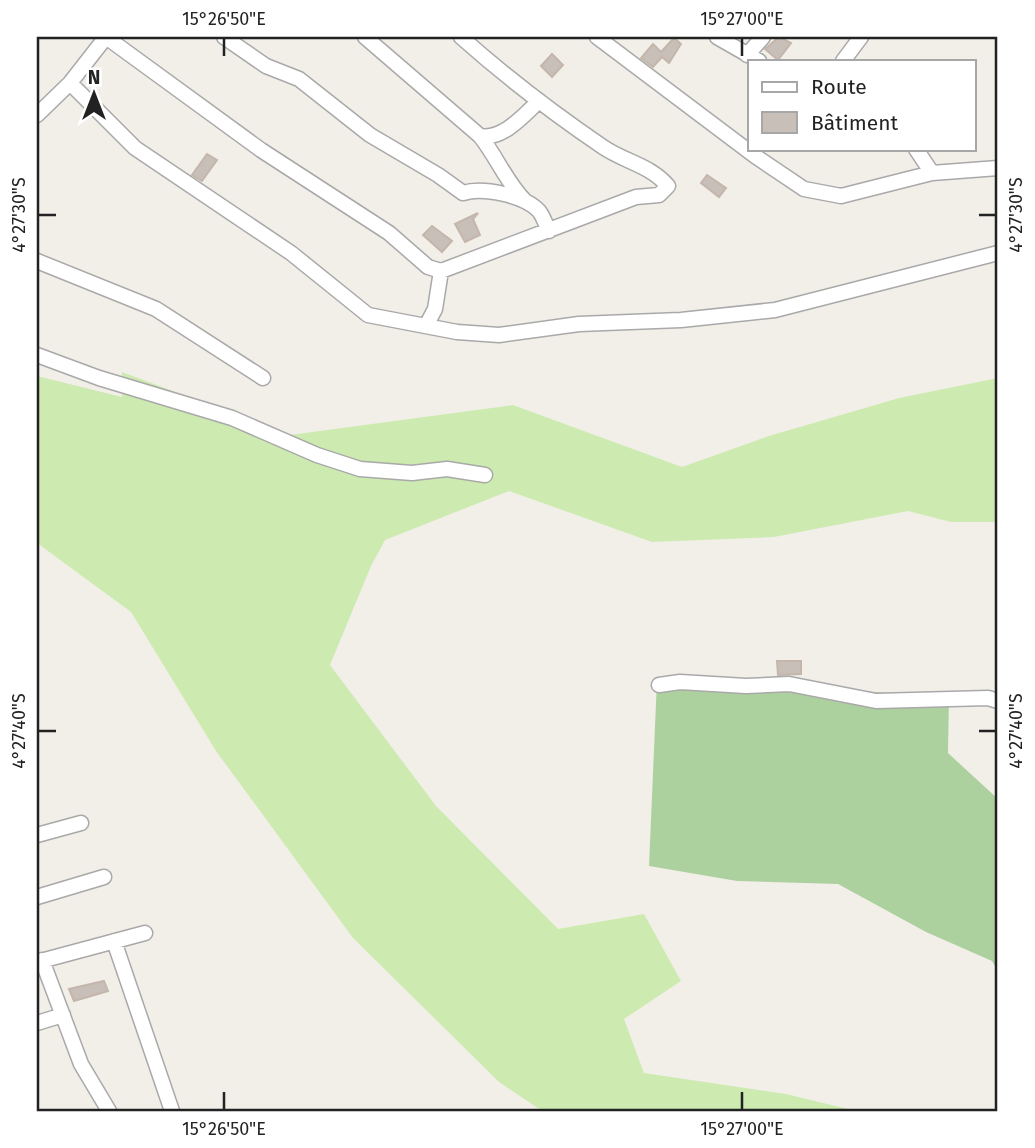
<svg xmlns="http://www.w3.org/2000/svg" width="1035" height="1148" font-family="'Fira Sans',sans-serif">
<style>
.grass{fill:#cdebb0}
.forest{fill:#add19e}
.building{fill:#c7bfb8;stroke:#c4b6ab;stroke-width:2}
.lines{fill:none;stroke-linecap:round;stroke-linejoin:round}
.minor-casing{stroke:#a9a9a9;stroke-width:17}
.minor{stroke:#fff;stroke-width:14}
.ticks{fill:none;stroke:#222;stroke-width:2.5}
.neatline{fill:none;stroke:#222;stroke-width:2.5}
.ticks-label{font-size:18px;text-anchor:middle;fill:#222}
</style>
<rect width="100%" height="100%" fill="#f2efe9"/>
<path class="grass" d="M 122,372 L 290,435 L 513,405 L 682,467 L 769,436 L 899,398 L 998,378 L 998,522 L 951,522 L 908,511 L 774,537 L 652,542 L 509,491 L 385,540 L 371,566 L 330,665 L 436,806 L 558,929 L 644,914 L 681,981 L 624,1019 L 644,1073 L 786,1094 L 856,1111 L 542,1111 L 499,1082 L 353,938 L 216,751 L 131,612 L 37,543 L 37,376 L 122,397 Z"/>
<path class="forest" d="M 657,680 L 949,696 L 948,753 L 998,799 L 998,971 L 992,961 L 926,932 L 838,884 L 737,881 L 649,866 Z"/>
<path class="building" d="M 779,37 L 791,43 L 778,60 L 765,49 Z
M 674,38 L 681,44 L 669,63 L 662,57 L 653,67 L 641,58 L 653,44 L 661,52 Z
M 552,54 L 563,65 L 552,77 L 541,66 Z
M 207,154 L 217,160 L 202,181 L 192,175 Z
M 707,175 L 726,188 L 719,197 L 701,183 Z
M 478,213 L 473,219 L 480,235 L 465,242 L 455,224 Z
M 432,226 L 452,241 L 442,252 L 423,235 Z
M 777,661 L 801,661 L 801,674 L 778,675 Z
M 104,981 L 108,991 L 74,1001 L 69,989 Z"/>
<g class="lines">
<defs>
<path id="minor" d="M 106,37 L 261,150 L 389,233 L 428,267 L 441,271 L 636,197 L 659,195 L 668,186 C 650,165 625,162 603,147 C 553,113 506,77 461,37
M 224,37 L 266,66 L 299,79 L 370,135 L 438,175 L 463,193 C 483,187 524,195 539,211 C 543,216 546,225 549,231
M 365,37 L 480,136 C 503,140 524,115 539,101
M 597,37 L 755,156 L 804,189 L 841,196 L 932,173 L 998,168
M 717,37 L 759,61
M 747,55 L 763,37
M 843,61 L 861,37
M 70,83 L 135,148 L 291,253 L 368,315 L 457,332 L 499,335 L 579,324 L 681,320 L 775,310 L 998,253
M 37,115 L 70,83 L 106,37
M 480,136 C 497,157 506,182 525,201
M 916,149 L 932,173
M 37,261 L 156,309 L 263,378
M 426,326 L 435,309 L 441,271
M 37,355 L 99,378 L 232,418 L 317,455 L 360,469 L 412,473 L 447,469 L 485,475
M 659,685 L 680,682 L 746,686 L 789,684 L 876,701 L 988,698 L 998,701
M 37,835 L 81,823
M 37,897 L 104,877
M 114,941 L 172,1111
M 42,960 L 81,1064 L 109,1111
M 37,962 L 145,933
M 37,1023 L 63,1015"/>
</defs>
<use href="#minor" class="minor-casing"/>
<use href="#minor" class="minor"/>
</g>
<path class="ticks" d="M 224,38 L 224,56M 742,38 L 742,56M 38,215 L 56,215M 979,215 L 996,215M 38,731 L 56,731M 979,731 L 996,731M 224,1092 L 224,1110M 742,1092 L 742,1110"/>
<rect width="1035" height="1148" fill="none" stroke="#ffffff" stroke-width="77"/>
<rect x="748" y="60" width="228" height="91" fill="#ffffff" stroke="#a7a7a7" stroke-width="2"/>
<rect x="762" y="82" width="35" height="10" fill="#ffffff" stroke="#a7a7a7" stroke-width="2"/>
<text x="811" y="94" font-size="21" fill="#222222">Route</text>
<rect x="762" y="112" width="35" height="21" fill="#c7bfb8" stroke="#a7a7a7" stroke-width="2"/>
<text x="811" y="130" font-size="21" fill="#222222">Bâtiment</text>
<g transform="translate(94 94)" stroke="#ffffff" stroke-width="5" paint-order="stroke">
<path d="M0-5L12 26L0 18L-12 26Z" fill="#222222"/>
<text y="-10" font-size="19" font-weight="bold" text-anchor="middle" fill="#222222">N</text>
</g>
<rect x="38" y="38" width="958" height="1072" class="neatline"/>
<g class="ticks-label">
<text x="224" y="25">15°26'50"E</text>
<text x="742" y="25">15°27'00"E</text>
<text transform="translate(19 215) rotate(-90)" y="6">4°27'30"S</text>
<text transform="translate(1016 215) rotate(-90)" y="6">4°27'30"S</text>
<text transform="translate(19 731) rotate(-90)" y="6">4°27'40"S</text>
<text transform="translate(1016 731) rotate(-90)" y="6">4°27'40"S</text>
<text x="224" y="1135">15°26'50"E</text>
<text x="742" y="1135">15°27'00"E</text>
</g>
</svg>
